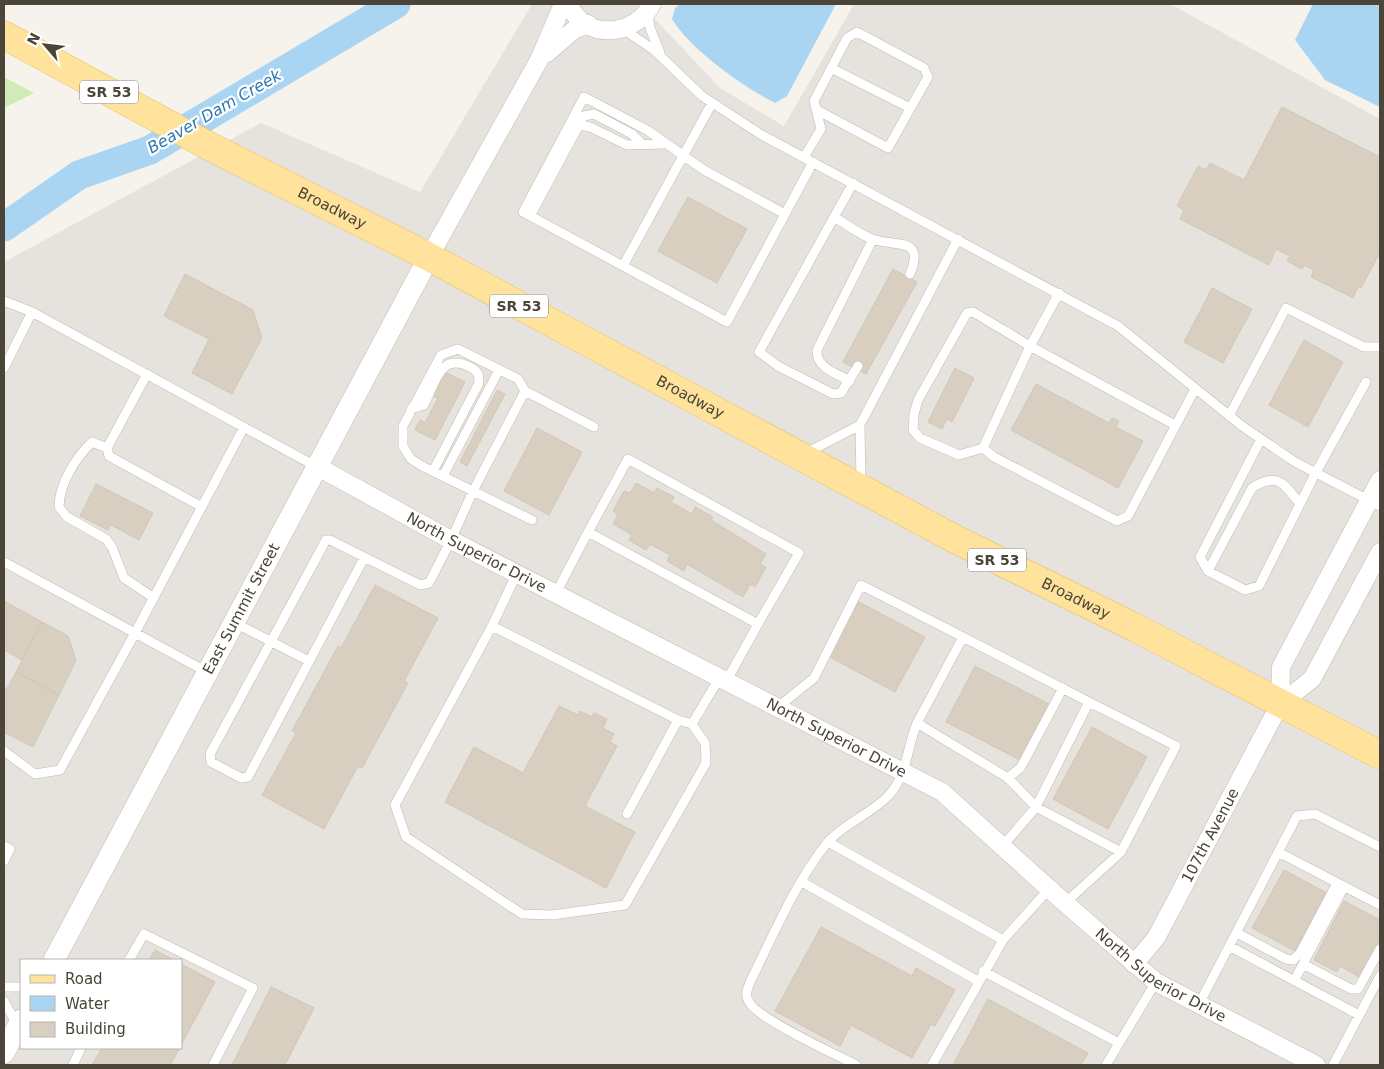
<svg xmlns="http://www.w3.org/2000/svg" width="1384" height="1069" font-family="'DejaVu Sans',sans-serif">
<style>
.industrial{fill:#e6e2dd;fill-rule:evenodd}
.green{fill:#d2eab5}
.water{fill:#a9d4f2}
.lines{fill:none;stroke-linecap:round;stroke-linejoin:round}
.river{stroke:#a9d4f2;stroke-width:29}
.building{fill:#d8cfc1;stroke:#d3c7b4}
.service-casing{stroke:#c2bbae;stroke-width:10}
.minor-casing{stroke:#c2bbae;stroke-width:19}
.tertiary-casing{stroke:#c2bbae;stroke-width:22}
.primary-casing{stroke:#e6c16a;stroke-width:29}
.service{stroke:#fff;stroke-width:9}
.minor{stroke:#fff;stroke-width:18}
.tertiary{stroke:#fff;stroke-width:21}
.primary{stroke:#ffe39c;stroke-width:28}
.labels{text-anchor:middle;stroke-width:4.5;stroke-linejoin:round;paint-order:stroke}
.shield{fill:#fff;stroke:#817c74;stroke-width:1}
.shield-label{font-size:14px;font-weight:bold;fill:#4b4439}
.street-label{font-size:15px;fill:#4b4439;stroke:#fff}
.water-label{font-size:16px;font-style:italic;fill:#2e7ab2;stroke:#fff}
</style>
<rect width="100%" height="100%" fill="#f6f3ec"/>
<path class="industrial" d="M 532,4 L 656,4 L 655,19 L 720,88 L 784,126 L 854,4 L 1170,4 L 1380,119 L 1380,1065 L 4,1065 L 4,262 L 261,123 L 420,192 ZM 21,960 L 181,960 L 181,1048 L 21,1048 Z"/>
<path class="green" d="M 4,77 L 34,93 L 4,108 Z"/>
<path class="water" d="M 680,4 L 836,4 L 787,96 L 775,103 C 742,86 691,50 672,19 L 675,8 Z
M 1313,4 L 1380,4 L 1380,107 L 1325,80 L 1295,40 Z"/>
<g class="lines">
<path class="river" d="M 4,227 L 79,175 L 150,150 L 396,4"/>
</g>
<path class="building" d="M 1282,107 L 1380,157 L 1380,257 L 1378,256 L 1361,288 L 1358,287 L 1353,298 L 1311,277 L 1314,270 L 1304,265 L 1302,269 L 1287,261 L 1290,256 L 1276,249 L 1269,265 L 1180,219 L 1184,210 L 1177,206 L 1198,166 L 1206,170 L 1210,163 L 1244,180 Z
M 688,197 L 747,229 L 717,283 L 658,251 Z
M 893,269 L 917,282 L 866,374 L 843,362 Z
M 185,274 L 253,310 L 262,338 L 232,394 L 192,373 L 209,339 L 164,316 Z
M 1212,288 L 1252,309 L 1223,363 L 1184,342 Z
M 1304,340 L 1343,362 L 1308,427 L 1269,405 Z
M 955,368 L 974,378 L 952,422 L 947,419 L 942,429 L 928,422 Z
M 445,372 L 465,382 L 435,440 L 415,430 L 420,420 L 425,423 L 438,398 L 432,396 Z
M 1036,384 L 1109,423 L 1112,418 L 1119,421 L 1116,427 L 1143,441 L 1118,488 L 1011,430 Z
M 497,390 L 505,394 L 467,466 L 460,462 Z
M 537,428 L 582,452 L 549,515 L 504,491 Z
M 636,483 L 654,493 L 657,488 L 674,497 L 671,502 L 692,514 L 695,507 L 713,517 L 711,520 L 766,554 L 760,564 L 766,567 L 755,587 L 750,584 L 743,597 L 687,564 L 684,571 L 667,561 L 670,555 L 650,544 L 646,550 L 629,540 L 632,535 L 613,524 L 618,514 L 613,511 L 624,491 L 630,493 Z
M 96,484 L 153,513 L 139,540 L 111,525 L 108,530 L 80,516 Z
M 375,585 L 438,618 L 404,681 L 408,683 L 362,768 L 358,766 L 324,829 L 262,795 L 296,733 L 292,731 L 338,646 L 341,648 Z
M 4,601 L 42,622 L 22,660 L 4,650 Z
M 857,601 L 925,637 L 895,692 L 828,656 Z
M 42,622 L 68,636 L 76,660 L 59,695 L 16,672 Z
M 975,666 L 1049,704 L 1020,760 L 946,722 Z
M 16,672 L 59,695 L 33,747 L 4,732 L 4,694 Z
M 559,706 L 578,715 L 580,711 L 592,717 L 594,713 L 607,719 L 603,728 L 614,734 L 610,742 L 617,746 L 585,806 L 635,832 L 606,888 L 445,802 L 474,747 L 523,773 Z
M 1092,727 L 1147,757 L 1108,829 L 1053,799 Z
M 1284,870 L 1327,893 L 1295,951 L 1252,928 Z
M 1344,901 L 1380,920 L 1380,941 L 1361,978 L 1340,966 L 1337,972 L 1314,960 Z
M 821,927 L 912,976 L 916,968 L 955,990 L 935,1026 L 931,1024 L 912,1058 L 851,1025 L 840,1046 L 775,1011 Z
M 155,950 L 174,960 L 149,960 Z
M 181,964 L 215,982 L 181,1045 Z
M 271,987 L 314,1008 L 285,1065 L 232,1065 Z
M 988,999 L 1088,1053 L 1081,1065 L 953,1065 Z
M 102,1048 L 180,1048 L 170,1065 L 92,1065 Z"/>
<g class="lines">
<defs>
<path id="service" d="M 648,12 L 650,28 L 660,53
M 623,29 L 654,50 L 702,96 L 760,134 L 1118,326 L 1242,426 L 1295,462 L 1380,506
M 831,68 L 910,108
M 712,103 L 623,266 L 727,322 L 813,162
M 579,125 L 584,116 L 594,114 L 632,134 L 643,145
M 804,157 L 821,129 L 814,101 L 847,38 L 857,32 L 924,68 L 928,77 L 888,148 L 817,110
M 853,183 L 759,352 L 778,366 L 833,394 L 841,393 L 858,366
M 530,216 L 579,125 L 590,127 L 627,145 L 664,144
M 834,217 C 846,224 859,234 872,239 C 894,247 926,236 910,274
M 623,266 L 523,212 L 584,97 L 647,130 L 704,170 L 785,214
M 4,301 L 32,312
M 4,368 L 32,312 L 317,467
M 147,374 L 107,448 L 109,456 L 202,507
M 850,381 C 836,373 816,368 817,350 L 873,239
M 525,391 L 594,427
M 411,409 L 424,405 C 436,382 440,352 470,367 C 478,371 479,374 479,383 L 433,471
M 1229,416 L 1286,308 L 1364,347 L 1380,347
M 860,425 L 958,239
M 1175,425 L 1030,346 L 973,312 L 967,313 L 918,400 L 914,414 L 913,430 L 920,438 L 959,455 L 983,448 L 994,457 L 1117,521 L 1128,516 L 1195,389
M 1261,439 L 1200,557 L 1208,571 L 1245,590 L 1259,586 L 1315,474 L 1366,382
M 107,448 L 92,442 C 76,457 59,484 59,507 L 67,517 L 106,539 L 112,547 L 124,578 L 154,598
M 983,448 L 1030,346 L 1059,293
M 806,453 L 860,425 L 861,484
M 443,476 L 499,370
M 588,532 L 628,459 L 799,553 L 758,624
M 364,558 L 248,777 L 241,778 L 211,762 L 210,754 L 326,540 L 330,540 L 420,585 L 429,583 L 451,540 L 473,491 L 525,391 L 518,379 L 458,349 L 441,355 L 403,426 L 403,446 L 411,459 L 422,466 L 532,520
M 4,562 L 207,672
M 1208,571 L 1252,488 C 1278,471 1284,484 1300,504
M 517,573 L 492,626 L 395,805 L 406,837 L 522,914 L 552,915 L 625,905 L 706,763 L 705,743 L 692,724 L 720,677
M 556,593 L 588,532 L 758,624 L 727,680
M 235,623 L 309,661
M 492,626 L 678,720 L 692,724
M 1089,702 L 963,637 L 917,723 L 1008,778 L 1036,807 L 1121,852
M 778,707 L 814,678 L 861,585 L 963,637
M 4,751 L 35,774 L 60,770 L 135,633 L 244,427
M 1008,778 L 1021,767 L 1063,688
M 627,814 L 678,720
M 828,842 L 1003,940
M 4,846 L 10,849 L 4,861
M 1002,847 L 1036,807 L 1089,702 L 1176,746 L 1121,852 L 1065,903
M 1278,852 L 1380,905
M 802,882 L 978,981
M 1237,933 L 1286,959 L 1293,960 L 1300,953 L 1337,883
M 1229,946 L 1359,1015
M 129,960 L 144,934 L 253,988 L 213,1065
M 1303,964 L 1351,989 L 1358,989 L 1380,949
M 983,971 L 1117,1042
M 1294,981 L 1344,887
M 4,987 L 21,987
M 4,1001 L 17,1025
M 1199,1004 L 1297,816 L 1315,814 L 1380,847
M 73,1065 L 81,1048
M 856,1065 C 835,1054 758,1019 749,1002 C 744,994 748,988 751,980 C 774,934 795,883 827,843 C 843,824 871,814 888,796 C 907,777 907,747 917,723
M 932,1065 L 1003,940 L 1049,889
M 1106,1065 L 1156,982
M 1333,1065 L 1380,976"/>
<g id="minor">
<path d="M 569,4 C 584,42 636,36 652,4"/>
<path d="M 547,53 L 575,29 L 588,24"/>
<path d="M 429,257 L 539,60 L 563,4"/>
<path id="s1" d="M 318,467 L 451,540 L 942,792 L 1065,903 L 1156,982 L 1316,1065"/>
<path d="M 1280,704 L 1281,667 L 1380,480"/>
<path id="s2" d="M 1134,964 L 1156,938 L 1280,704 L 1312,679 L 1380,552"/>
</g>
<g id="tertiary">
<path id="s3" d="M 54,960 L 429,257"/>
<path d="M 4,1053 L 21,1020"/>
</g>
<g id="primary">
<path id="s4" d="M 4,35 L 205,144 L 429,257 L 955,539 L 1136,628 L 1380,755"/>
</g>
</defs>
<use href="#service" class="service-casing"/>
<use href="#minor" class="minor-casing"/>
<use href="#tertiary" class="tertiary-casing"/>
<use href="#primary" class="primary-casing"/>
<use href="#service" class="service"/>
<use href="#minor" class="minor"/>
<use href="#tertiary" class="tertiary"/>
<use href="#primary" class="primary"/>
</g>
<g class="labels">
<g class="shield">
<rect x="80" y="80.5" width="58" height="23" rx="4"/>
<rect x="490" y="294.5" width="58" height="23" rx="4"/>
<rect x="968" y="548.5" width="58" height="23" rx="4"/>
</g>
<g class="shield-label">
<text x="109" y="97">SR 53</text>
<text x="519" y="311">SR 53</text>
<text x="997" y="565">SR 53</text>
</g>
<g class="street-label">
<text dy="5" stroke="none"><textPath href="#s4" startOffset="371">Broadway</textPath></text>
<text dy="5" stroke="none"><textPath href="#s4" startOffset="776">Broadway</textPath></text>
<text dy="5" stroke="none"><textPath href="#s1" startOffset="180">North Superior Drive</textPath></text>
<text dy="5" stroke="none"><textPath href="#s4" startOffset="1211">Broadway</textPath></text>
<text dy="5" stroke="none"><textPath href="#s3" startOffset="398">East Summit Street</textPath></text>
<text dy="5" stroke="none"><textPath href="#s1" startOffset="585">North Superior Drive</textPath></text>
<text dy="5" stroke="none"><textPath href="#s2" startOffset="150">107th Avenue</textPath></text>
<text dy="5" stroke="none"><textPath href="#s1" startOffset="990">North Superior Drive</textPath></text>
</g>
<g class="water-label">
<text transform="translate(214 111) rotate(-30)" y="6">Beaver Dam Creek</text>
</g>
</g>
<rect width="1384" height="1069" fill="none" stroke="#4b4439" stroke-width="10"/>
<rect x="20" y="959" width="162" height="90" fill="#ffffff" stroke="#b7b4b0"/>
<rect x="30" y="975" width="25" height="8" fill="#ffe39c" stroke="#b7b4b0"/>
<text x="65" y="984" font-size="15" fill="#4b4439">Road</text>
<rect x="30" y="996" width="25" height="15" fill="#a9d4f2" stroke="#b7b4b0"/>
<text x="65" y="1009" font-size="15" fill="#4b4439">Water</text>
<rect x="30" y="1022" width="25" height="15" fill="#d8cfc1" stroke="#b7b4b0"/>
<text x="65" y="1034" font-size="15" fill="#4b4439">Building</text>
<g transform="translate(45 45) rotate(298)" stroke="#ffffff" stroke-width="4" paint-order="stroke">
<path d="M0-4L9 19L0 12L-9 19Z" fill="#4b4439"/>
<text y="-8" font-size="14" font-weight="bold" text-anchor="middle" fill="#4b4439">N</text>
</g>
</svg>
